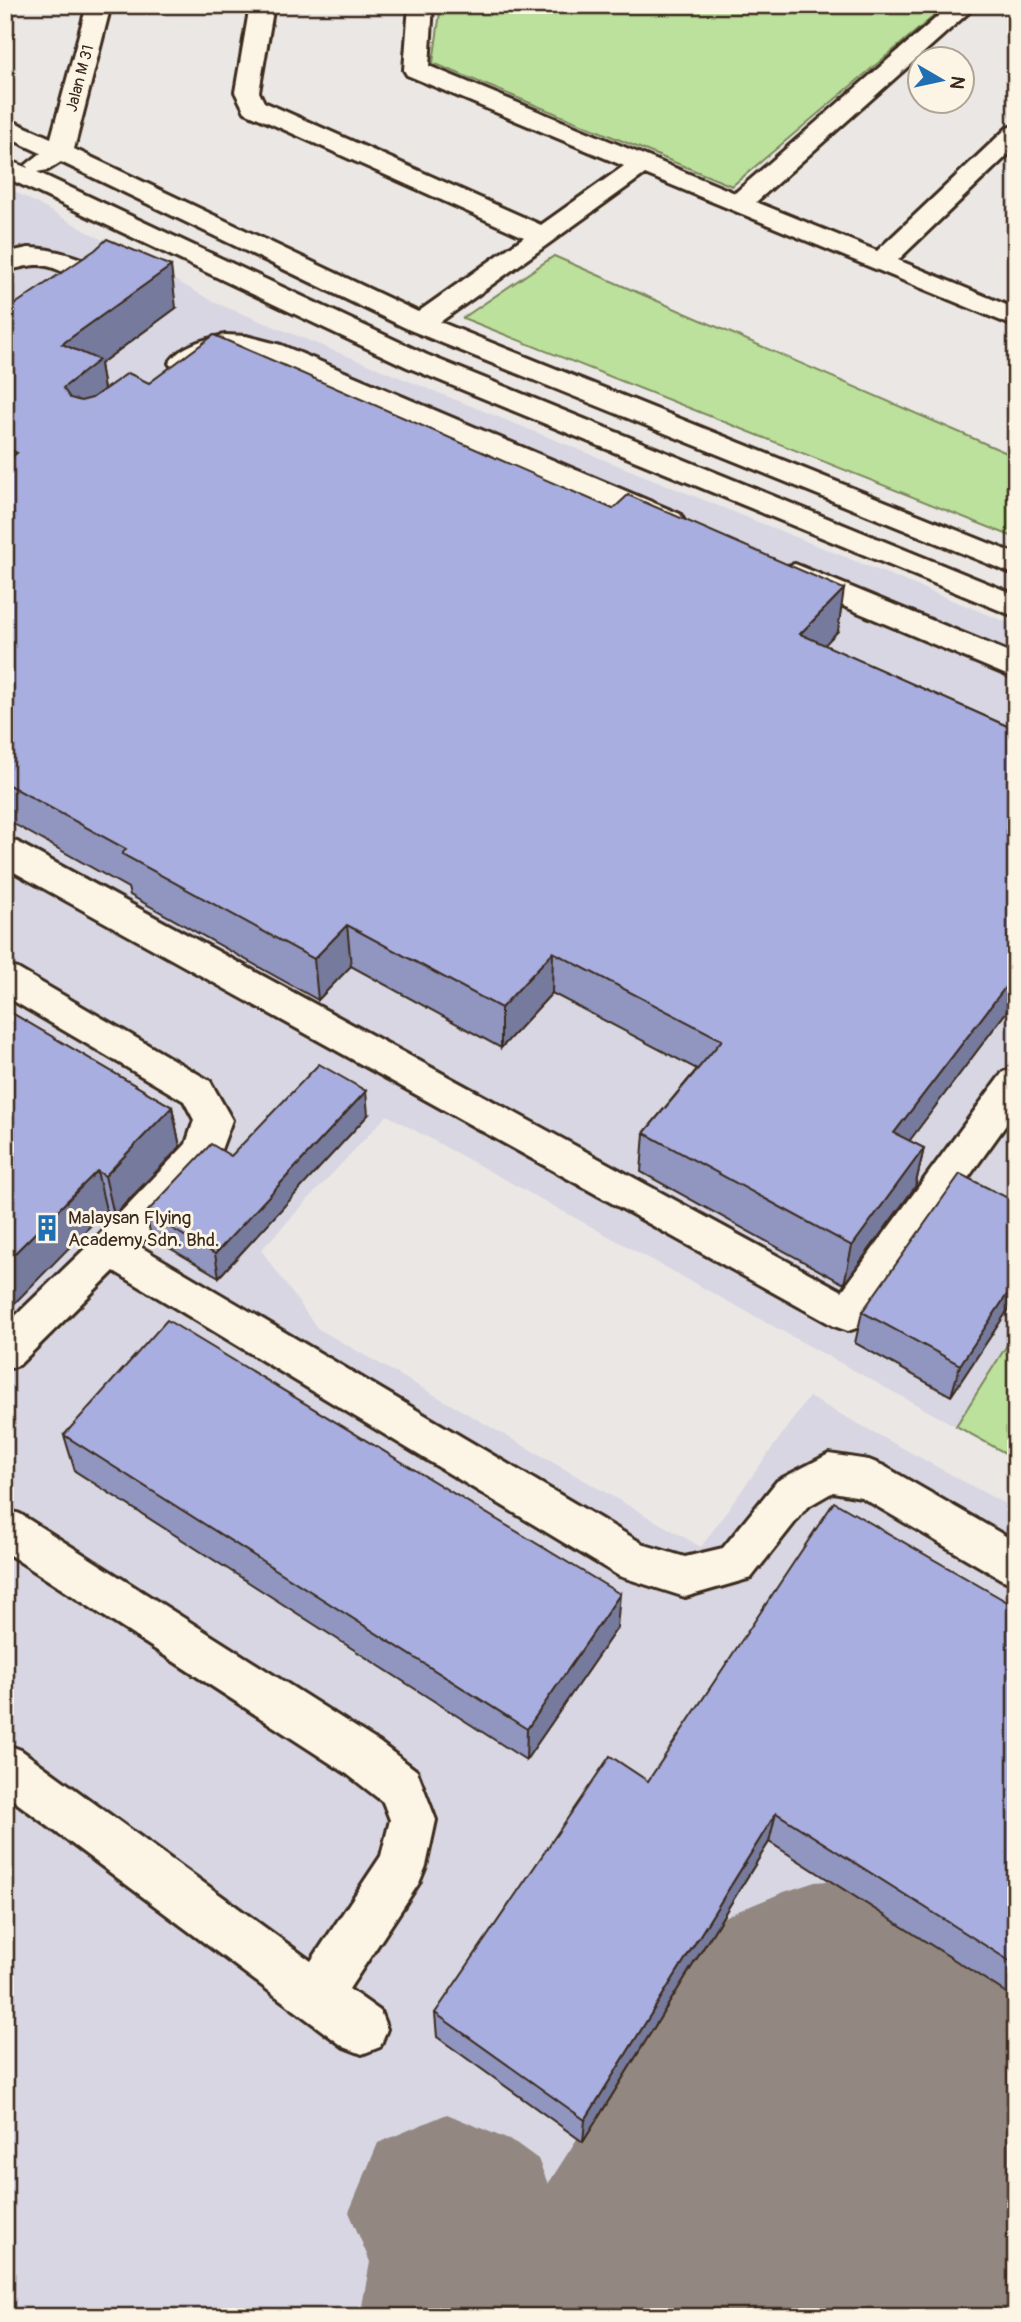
<svg xmlns="http://www.w3.org/2000/svg" width="1021" height="2322" font-family="Pangolin,sans-serif">
<style>
.built{fill:#d7d6e2}
.green{fill:#bce19c;stroke:#7c865d;stroke-width:2}
.lines{fill:none;stroke-linecap:round;stroke-linejoin:round}
.taxiway{fill:#938881;fill-rule:evenodd}
.minor-casing{stroke:#3b2a1e;stroke-width:6}
.minor{fill:#fcf5e5;fill-rule:evenodd}
.wall{fill:#9096c0;stroke:#3b2a1e;stroke-width:2}
.shaded-wall{fill:#767a9c;stroke:#3b2a1e;stroke-width:2}
.building{fill:#a8aedf;stroke:#3b2a1e;stroke-width:2}
.labels{text-anchor:middle;stroke-width:6;stroke-linejoin:round;paint-order:stroke}
.far-street-label{font-size:16px;fill:#3b2a1e;stroke:#fcf5e5}
.poi-label{font-size:19px;fill:#3b2a1e;stroke:#fcf5e5;text-anchor:start}
</style>
<rect width="100%" height="100%" fill="#ebe7e4"/>
<filter id="ink" filterUnits="userSpaceOnUse"><feTurbulence type="fractalNoise" baseFrequency=".0143" numOctaves="2"/><feDisplacementMap in="SourceGraphic" scale="14" xChannelSelector="R" yChannelSelector="G"/><feConvolveMatrix kernelMatrix="1 2 1 2 8 2 1 2 1" color-interpolation-filters="sRGB"/></filter>
<g filter="url(#ink)">
<path class="built" d="M 5,186 L 218,304 L 1016,626 L 1016,1459 L 387,1115 L 261,1250 L 317,1328 L 701,1547 L 809,1397 L 1016,1510 L 1016,2317 L 5,2317 Z"/>
<path class="green" d="M 441,5 L 947,5 L 732,186 L 433,63 Z
M 554,256 L 1016,457 L 1016,538 L 463,318 Z
M 1016,1331 L 1016,1459 L 956,1426 Z"/>
<g class="lines">
<path class="taxiway" d="M 841,1880 L 906,1907 L 1016,1977 L 1016,2302 L 1010,2317 L 360,2317 L 370,2262 L 349,2212 L 378,2143 L 447,2114 L 516,2143 L 538,2159 L 548,2184 L 719,1919 L 784,1892 L 815,1882 Z"/>
<defs>
<path id="minor" d="M 87,5 L 111,5 L 74,149 L 418,312 L 524,237 L 245,112 L 235,92 L 250,5 L 274,5 L 259,92 L 264,102 L 541,225 L 624,166 L 407,75 L 404,70 L 409,5 L 433,5 L 429,66 L 735,193 L 951,5 L 977,5 L 756,202 L 877,251 L 1007,128 L 1016,125 L 1016,147 L 898,260 L 1016,309 L 1016,327 L 645,174 L 440,322 L 1016,554 L 1016,575 L 410,330 L 61,162 L 48,170 L 37,172 L 427,355 L 1016,595 L 1016,617 L 407,367 L 5,177 L 5,159 L 28,168 L 26,165 L 41,153 L 5,136 L 5,118 L 51,138 Z
M 28,248 C 49,248 94,258 107,276 L 100,290 L 15,350 L 5,352 L 5,331 L 78,279 C 43,262 42,262 5,271 L 5,253 Z
M 225,335 L 246,336 L 281,345 L 680,514 L 684,521 L 680,528 L 669,531 L 658,528 L 249,353 C 210,346 201,376 173,369 L 169,363 C 181,345 205,339 225,335 Z
M 795,564 L 1016,655 L 1016,679 L 784,581 L 779,574 L 784,567 Z
M 5,839 L 17,842 L 842,1291 L 1003,1072 L 1016,1068 L 1016,1111 L 862,1326 L 848,1331 L 834,1326 L 5,867 Z
M 5,966 L 18,969 L 210,1081 L 232,1120 L 216,1163 L 139,1246 L 645,1545 L 685,1557 L 723,1548 L 777,1481 L 829,1454 L 869,1460 L 884,1466 L 1016,1542 L 1016,1585 L 1001,1579 L 861,1497 L 833,1492 L 807,1507 L 751,1578 L 685,1597 L 619,1576 L 114,1271 L 19,1365 L 5,1370 L 5,1326 L 97,1237 L 186,1144 L 194,1120 L 184,1101 L 5,996 Z
M 5,1509 L 20,1514 L 379,1742 L 417,1771 L 436,1820 L 426,1866 L 419,1883 L 349,1989 L 380,2011 L 387,2029 L 380,2047 L 362,2054 L 344,2047 L 5,1794 L 5,1744 L 21,1750 L 311,1961 L 381,1856 L 390,1820 L 383,1802 L 347,1774 L 5,1552 Z"/>
</defs>
<use href="#minor" class="minor-casing"/>
<use href="#minor" class="minor"/>
</g>
<path class="wall" d="M 176,308 L 100,364 L 104,390 L 149,383 L 838,631 L 824,645 L 1016,730 L 1016,999 L 909,1141 L 924,1148 L 915,1187 L 844,1284 L 641,1172 L 644,1133 L 697,1069 L 552,993 L 501,1048 L 351,966 L 318,1000 L 130,895 L 128,888 L 5,819 L 5,311 Z
M 5,1009 L 172,1107 L 180,1147 L 114,1215 L 106,1210 Z
M 368,1115 L 219,1277 L 151,1237 L 146,1213 L 231,1156 Z
M 1016,1202 L 1016,1298 L 951,1396 L 855,1343 L 862,1312 Z
M 64,1435 L 617,1628 L 526,1760 L 75,1471 Z
M 1016,1607 L 1016,1999 L 769,1842 L 583,2142 L 437,2037 L 435,2013 L 648,1781 Z"/>
<path class="shaded-wall" d="M 171,266 L 176,308 L 100,364 L 106,403 L 71,430 L 63,388 L 62,344 Z
M 844,589 L 838,631 L 795,676 L 800,634 Z
M 347,925 L 351,966 L 318,1000 L 314,959 Z
M 553,952 L 552,993 L 501,1048 L 501,1008 Z
M 1016,973 L 1016,999 L 886,1172 L 894,1133 Z
M 366,1091 L 368,1115 L 219,1277 L 215,1254 Z
M 172,1107 L 180,1147 L 114,1215 L 105,1176 Z
M 924,1148 L 915,1187 L 844,1284 L 852,1246 Z
M 97,1171 L 106,1210 L 5,1313 L 5,1263 Z
M 1016,1281 L 1016,1298 L 951,1396 L 960,1365 Z
M 620,1594 L 617,1628 L 526,1760 L 527,1729 Z
M 776,1813 L 769,1842 L 583,2142 L 585,2120 Z"/>
<path class="building" d="M 107,239 L 171,266 L 62,344 L 99,360 L 63,388 L 70,398 L 81,401 L 92,398 L 128,373 L 149,383 L 214,335 L 613,509 L 628,495 L 844,589 L 800,634 L 1016,730 L 1016,973 L 894,1133 L 924,1148 L 852,1246 L 644,1133 L 722,1040 L 553,952 L 501,1008 L 347,925 L 314,959 L 122,854 L 126,849 L 5,783 L 5,462 L 17,453 L 5,447 L 5,311 L 95,250 Z
M 5,1009 L 172,1107 L 105,1176 L 97,1171 L 5,1263 Z
M 319,1064 L 366,1091 L 215,1254 L 146,1213 L 211,1144 L 231,1156 Z
M 960,1174 L 1016,1202 L 1016,1281 L 960,1365 L 862,1312 Z
M 167,1320 L 620,1594 L 527,1729 L 64,1435 Z
M 834,1502 L 1016,1607 L 1016,1965 L 776,1813 L 585,2120 L 435,2013 L 610,1756 L 648,1781 Z"/>
</g>
<defs>
<symbol id="building-bare" viewBox="-9 -9 18 18"><path d="M-4-6H4V6H1V3H-1V6H-4ZM-2.5-4.3h1.7v1.8h-1.7ZM.8-4.3h1.7v1.8H.8ZM-2.5-1h1.7V.8h-1.7ZM.8-1h1.7V.8H.8Z" fill="#1f6fb2" stroke="#fcf5e5" stroke-width="2.5" paint-order="stroke"/></symbol>
</defs>
<g fill-rule="evenodd">
<use href="#building-bare" x="28" y="1209" width="38" height="38"/>
</g>
<g class="labels">
<g class="far-street-label">
<text transform="translate(79 78) rotate(-75)" y="6">Jalan M 31</text>
</g>
<g class="poi-label">
<text x="68" y="1224">Malaysan Flying<tspan x="68" dy="22">Academy Sdn. Bhd.</tspan></text>
</g>
</g>
<rect width="1021" height="2322" fill="none" stroke="#fcf5e5" stroke-width="28"/>
<rect x="14" y="14" width="993" height="2294" fill="none" stroke="#3b2a1e" stroke-width="2.5" filter="url(#ink)"/>
<g transform="translate(941 80) rotate(99)"><circle r="33" fill="#fcf5e5" stroke="#afa495" stroke-width="2"/>
<path d="M0-5L12 26L0 18L-12 26Z" fill="#1f6fb2"/>
<text y="-10" font-size="19" font-weight="bold" text-anchor="middle" fill="#3b2a1e">N</text>
</g>
</svg>
